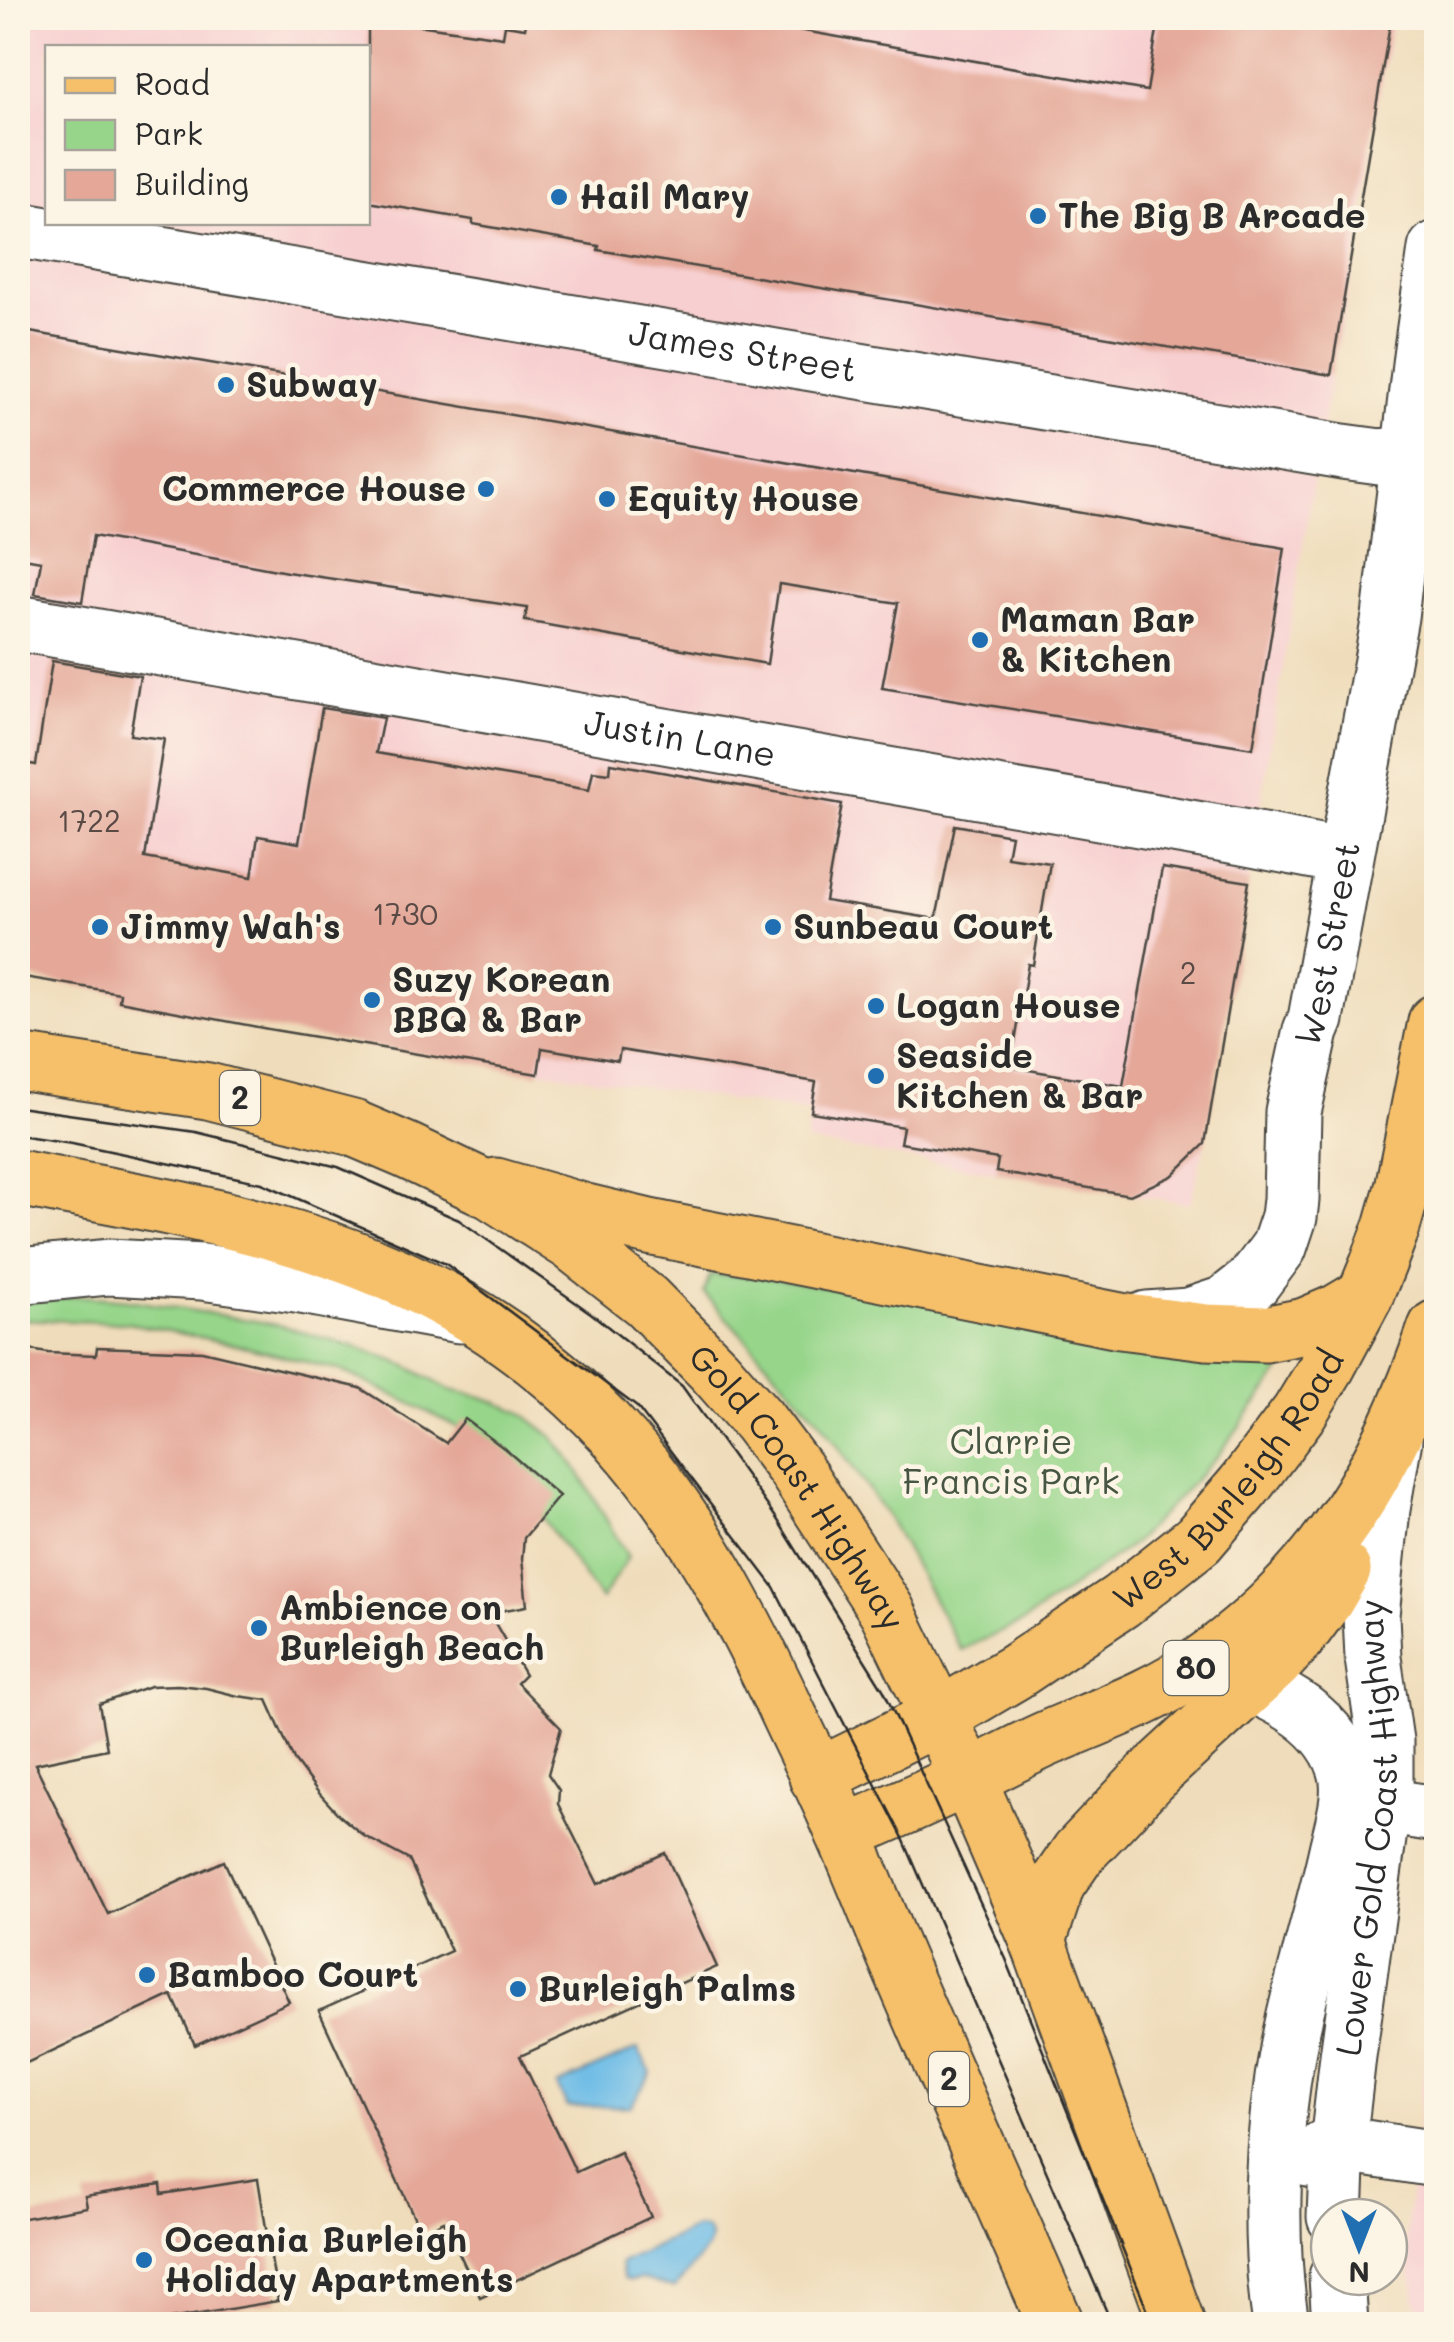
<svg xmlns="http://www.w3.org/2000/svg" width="1454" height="2342" font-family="Mali,sans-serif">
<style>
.built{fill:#f7cfd0;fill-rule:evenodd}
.green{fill:#96d58a;stroke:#60805a;stroke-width:2.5}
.water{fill:#6cbbe6;stroke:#4c7388;stroke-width:2.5}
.building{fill:#e4a798}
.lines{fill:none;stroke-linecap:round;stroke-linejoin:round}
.minor-casing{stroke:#484640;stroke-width:59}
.major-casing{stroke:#484640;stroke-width:59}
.highway-casing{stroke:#484640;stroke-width:59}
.minor{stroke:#fff;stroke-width:55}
.major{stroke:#f6c06b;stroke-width:55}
.highway{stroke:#f6c06b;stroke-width:55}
.tram{stroke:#2b2b2b;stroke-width:2.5}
.poi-dot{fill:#1f6fb2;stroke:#fcf5e5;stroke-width:4}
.labels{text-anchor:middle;stroke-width:9;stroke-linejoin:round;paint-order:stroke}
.number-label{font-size:30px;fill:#594a46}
.shield{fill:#fcf5e5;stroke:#6a6863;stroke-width:2.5}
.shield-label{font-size:32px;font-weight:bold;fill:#2b2b2b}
.poi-label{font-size:35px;font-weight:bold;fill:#2b2b2b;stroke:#fcf5e5;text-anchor:start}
.street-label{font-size:35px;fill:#2b2b2b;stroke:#fcf5e5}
.park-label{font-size:35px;fill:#465643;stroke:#fcf5e5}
</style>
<rect width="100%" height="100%" fill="#fcf5e5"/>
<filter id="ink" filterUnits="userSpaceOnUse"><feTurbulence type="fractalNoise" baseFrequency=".01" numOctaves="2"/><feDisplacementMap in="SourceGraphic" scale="20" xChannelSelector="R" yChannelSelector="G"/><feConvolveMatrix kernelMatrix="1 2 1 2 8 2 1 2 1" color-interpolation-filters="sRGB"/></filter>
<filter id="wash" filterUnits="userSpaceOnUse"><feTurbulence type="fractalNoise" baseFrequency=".0048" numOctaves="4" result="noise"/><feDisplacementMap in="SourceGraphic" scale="40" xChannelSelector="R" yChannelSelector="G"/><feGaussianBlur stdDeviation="2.25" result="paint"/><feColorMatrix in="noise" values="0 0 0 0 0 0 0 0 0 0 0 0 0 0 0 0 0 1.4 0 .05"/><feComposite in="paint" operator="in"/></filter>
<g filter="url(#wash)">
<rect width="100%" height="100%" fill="#efdcba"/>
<path class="built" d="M 18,18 L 1393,18 L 1373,130 L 1360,237 L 1331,375 L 1205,1144 L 1190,1204 L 806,1142 L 810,1112 L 268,1029 L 119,1001 L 119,993 L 18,976 ZM 48,48 L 368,48 L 368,222 L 48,222 Z
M 1436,1952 L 1436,2324 L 1420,2324 L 1405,2245 Z"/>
<path class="green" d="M 710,1275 L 758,1276 L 1274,1357 L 1280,1372 L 1216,1458 L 1135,1542 L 1023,1622 L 961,1650 L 890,1521 L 822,1423 L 704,1293 Z
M 80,1296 L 129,1300 L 279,1325 L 359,1348 L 407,1366 L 450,1390 L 483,1397 L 521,1412 L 552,1436 L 576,1467 L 628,1557 L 601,1600 L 490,1444 L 404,1400 L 342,1371 L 248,1347 L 128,1323 L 18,1319 L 18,1302 Z"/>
<path class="water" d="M 638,2049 L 651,2073 L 631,2106 L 567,2107 L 557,2085 Z
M 695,2228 L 705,2229 C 711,2235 711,2239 708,2247 L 675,2288 C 663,2287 653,2281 642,2279 C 636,2279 630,2283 625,2279 C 620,2276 621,2267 620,2263 Z"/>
<g id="blocks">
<path class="building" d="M 368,18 L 503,37 L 505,25 L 525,28 L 527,18 L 729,18 L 1147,91 L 1159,18 L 1391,18 L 1331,375 L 598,250 L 599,246 L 473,224 L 473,220 L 368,202 Z
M 18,330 L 1285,548 L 1253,748 L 882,688 L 898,603 L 779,584 L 767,664 L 525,621 L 527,608 L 287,572 L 93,536 L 82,602 L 35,594 L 41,561 L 18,557 Z
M 52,661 L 140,676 L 130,735 L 164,739 L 145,858 L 252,877 L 258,836 L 299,843 L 322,708 L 383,718 L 376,753 L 589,790 L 593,771 L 610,773 L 611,763 L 842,804 L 825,901 L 936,919 L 955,825 L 1011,835 L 1007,857 L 1050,863 L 1033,965 L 1028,964 L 1011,1067 L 1123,1086 L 1162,868 L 1249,882 L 1205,1144 L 1172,1176 L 1130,1195 L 996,1172 L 998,1159 L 900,1143 L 903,1127 L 811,1112 L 816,1082 L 620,1050 L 618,1061 L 542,1048 L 538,1074 L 268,1029 L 119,1001 L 120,993 L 18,976 L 18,762 L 36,765 Z
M 97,1347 L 202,1351 L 360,1388 L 446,1443 L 465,1419 L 505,1449 L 559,1496 L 524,1538 L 522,1559 L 527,1606 L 489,1613 L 525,1675 L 517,1683 L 561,1728 L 548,1774 L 559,1790 L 558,1804 L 598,1884 L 665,1853 L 717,1967 L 520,2056 L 576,2172 L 620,2152 L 651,2217 L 480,2297 L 444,2221 L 421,2232 L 319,2011 L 451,1951 L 409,1860 L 364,1836 L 339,1815 L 318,1792 L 294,1760 L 267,1700 L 238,1696 L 206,1688 L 178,1685 L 150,1686 L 99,1704 L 107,1749 L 35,1764 L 108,1914 L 224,1861 L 289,2002 L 195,2045 L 172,1995 L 18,2067 L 18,1348 L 48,1353 L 96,1355 Z
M 258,2179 L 278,2301 L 140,2324 L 18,2324 L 18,2219 L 87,2207 L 85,2196 L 161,2184 L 162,2194 Z"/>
</g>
</g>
<g filter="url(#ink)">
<use href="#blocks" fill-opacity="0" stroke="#484640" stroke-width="2.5"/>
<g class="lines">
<defs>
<g id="minor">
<path id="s1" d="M 18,230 L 1343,452 L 1380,457 L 1436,450"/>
<path id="s2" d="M 18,623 L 1242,837 L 1345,857"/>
<path d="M 18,1276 L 109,1267 L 202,1272 L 296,1285 L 459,1315"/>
<path id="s3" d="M 1147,1319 L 1189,1316 L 1225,1304 L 1253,1282 L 1279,1247 L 1289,1217 L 1291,1200 L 1293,1112 L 1311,1031 L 1316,1019 L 1390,617 L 1421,356 L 1436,249"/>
<path d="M 1208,1667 C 1260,1687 1326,1709 1345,1767 C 1354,1792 1343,1824 1337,1850 C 1323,1914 1302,1978 1289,2043 C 1272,2132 1267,2235 1281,2324"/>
<path d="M 1350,1801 L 1436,1814"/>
<path d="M 1308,2159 L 1324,2148 L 1338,2144 L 1436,2159"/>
<path id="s4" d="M 1335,2217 L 1338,2144 L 1348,2056 L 1385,1788 L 1385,1741 L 1373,1658 L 1371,1615 L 1382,1509 L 1394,1439"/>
<path d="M 1337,2277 L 1340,2324"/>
</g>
<g id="major">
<path d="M 496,1186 L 586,1212 L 649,1227 L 1120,1321 L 1206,1332 L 1265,1334 L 1305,1326 L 1338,1312 L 1365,1296"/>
<path id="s5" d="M 817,1777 L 937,1718 L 1015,1672 L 1121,1601 L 1198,1540 L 1244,1486 L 1299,1413 L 1327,1367 L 1365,1296 L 1378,1264 L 1392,1227 L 1403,1188 L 1436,1022"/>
<path d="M 844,1833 C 886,1815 928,1797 969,1777 C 997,1764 1023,1749 1051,1737 C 1102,1715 1156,1697 1201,1664 C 1324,1578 1389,1468 1436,1328"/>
<path d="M 1038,1941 L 1057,1884 L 1079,1852 L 1150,1777 L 1274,1663 L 1298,1637 L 1326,1599 L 1343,1570"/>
</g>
<g id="highway">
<path id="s6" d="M 18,1062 L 208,1091 L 353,1128 L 407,1151 L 491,1191 L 572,1243 L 646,1301 L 715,1371 L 758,1420 L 795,1469 L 887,1611 L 968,1778 L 1038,1941 L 1177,2324"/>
<path d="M 18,1178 C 174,1208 340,1232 478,1319 C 637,1419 714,1555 791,1720 C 809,1758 828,1796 844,1834 C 860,1870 874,1906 889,1942 C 943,2070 1001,2197 1056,2324"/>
</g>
</defs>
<use href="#minor" class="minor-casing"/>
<use href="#major" class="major-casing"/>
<use href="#highway" class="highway-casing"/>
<use href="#minor" class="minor"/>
<use href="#major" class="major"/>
<use href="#highway" class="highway"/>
<path class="tram" d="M 18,1107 L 196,1132 L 338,1167 L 459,1220 L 592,1314 L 682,1386 L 777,1519 L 884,1691 L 1006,1959 L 1153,2324
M 18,1135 L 72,1143 L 262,1183 L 446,1264 L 637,1407 L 774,1587 L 902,1836 L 1112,2324"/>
</g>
</g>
<g class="poi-dot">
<circle cx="559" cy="197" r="10"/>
<circle cx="1038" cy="216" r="10"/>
<circle cx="226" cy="385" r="10"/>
<circle cx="486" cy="489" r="10"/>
<circle cx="607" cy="499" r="10"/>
<circle cx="980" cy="640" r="10"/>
<circle cx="100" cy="927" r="10"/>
<circle cx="773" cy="927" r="10"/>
<circle cx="372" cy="1000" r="10"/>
<circle cx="876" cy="1006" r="10"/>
<circle cx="876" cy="1076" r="10"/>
<circle cx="259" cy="1628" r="10"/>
<circle cx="147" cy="1975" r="10"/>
<circle cx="518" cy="1989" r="10"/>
<circle cx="144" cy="2260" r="10"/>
</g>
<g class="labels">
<g class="number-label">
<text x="89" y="832">1722</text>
<text x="405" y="925">1730</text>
<text x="1188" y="984">2</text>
</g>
<g class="shield">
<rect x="220" y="1071" width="40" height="54" rx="8"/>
<rect x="1163.5" y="1641" width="65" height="54" rx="8"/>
<rect x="929" y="2052" width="40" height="54" rx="8"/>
</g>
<g class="shield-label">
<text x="240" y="1109">2</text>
<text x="1196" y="1679">80</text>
<text x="949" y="2090">2</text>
</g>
<g class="poi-label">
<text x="579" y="209">Hail Mary</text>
<text x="1058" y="228">The Big B Arcade</text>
<text x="246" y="397">Subway</text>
<text x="466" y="501" text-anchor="end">Commerce House</text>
<text x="627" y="511">Equity House</text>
<text x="1000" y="632">Maman Bar<tspan x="1000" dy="40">&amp; Kitchen</tspan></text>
<text x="120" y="939">Jimmy Wah's</text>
<text x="793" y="939">Sunbeau Court</text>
<text x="392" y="992">Suzy Korean<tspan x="392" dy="40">BBQ &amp; Bar</tspan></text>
<text x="896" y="1018">Logan House</text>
<text x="896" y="1068">Seaside<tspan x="896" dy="40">Kitchen &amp; Bar</tspan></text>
<text x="279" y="1620">Ambience on<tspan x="279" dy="40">Burleigh Beach</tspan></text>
<text x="167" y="1987">Bamboo Court</text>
<text x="538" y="2001">Burleigh Palms</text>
<text x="164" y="2252">Oceania Burleigh<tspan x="164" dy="40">Holiday Apartments</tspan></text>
</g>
<g class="street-label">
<text dy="12" stroke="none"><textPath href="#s1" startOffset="735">James Street</textPath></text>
<text dy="12" stroke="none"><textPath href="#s2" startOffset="672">Justin Lane</textPath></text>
<text dy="12" stroke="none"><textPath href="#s3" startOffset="468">West Street</textPath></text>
<text dy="12" stroke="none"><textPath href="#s5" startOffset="515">West Burleigh Road</textPath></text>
<text dy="12" stroke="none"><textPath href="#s6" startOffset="925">Gold Coast Highway</textPath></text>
<text dy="12" stroke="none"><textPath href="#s4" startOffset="392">Lower Gold Coast Highway</textPath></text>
</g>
<g class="park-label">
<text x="1011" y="1454">Clarrie<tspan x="1011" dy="40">Francis Park</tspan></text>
</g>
</g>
<rect width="1454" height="2342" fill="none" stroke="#fcf5e5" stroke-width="60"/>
<rect x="45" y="45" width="325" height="180" fill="#fcf5e5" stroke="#a8a49b" stroke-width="2.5"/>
<rect x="65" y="78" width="50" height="15" fill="#f6c06b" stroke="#a8a49b" stroke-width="2.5"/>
<text x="135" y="95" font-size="30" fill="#2b2b2b">Road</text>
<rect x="65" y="120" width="50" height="30" fill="#96d58a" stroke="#a8a49b" stroke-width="2.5"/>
<text x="135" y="145" font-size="30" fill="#2b2b2b">Park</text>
<rect x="65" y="170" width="50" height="30" fill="#e4a798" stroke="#a8a49b" stroke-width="2.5"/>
<text x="135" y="195" font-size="30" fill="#2b2b2b">Building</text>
<g transform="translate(1359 2247) rotate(180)"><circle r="48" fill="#fcf5e5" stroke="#a8a49b" stroke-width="2.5"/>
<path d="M0-8L18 38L0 25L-18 38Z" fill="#1f6fb2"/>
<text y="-15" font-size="28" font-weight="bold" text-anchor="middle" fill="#2b2b2b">N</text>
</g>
</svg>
